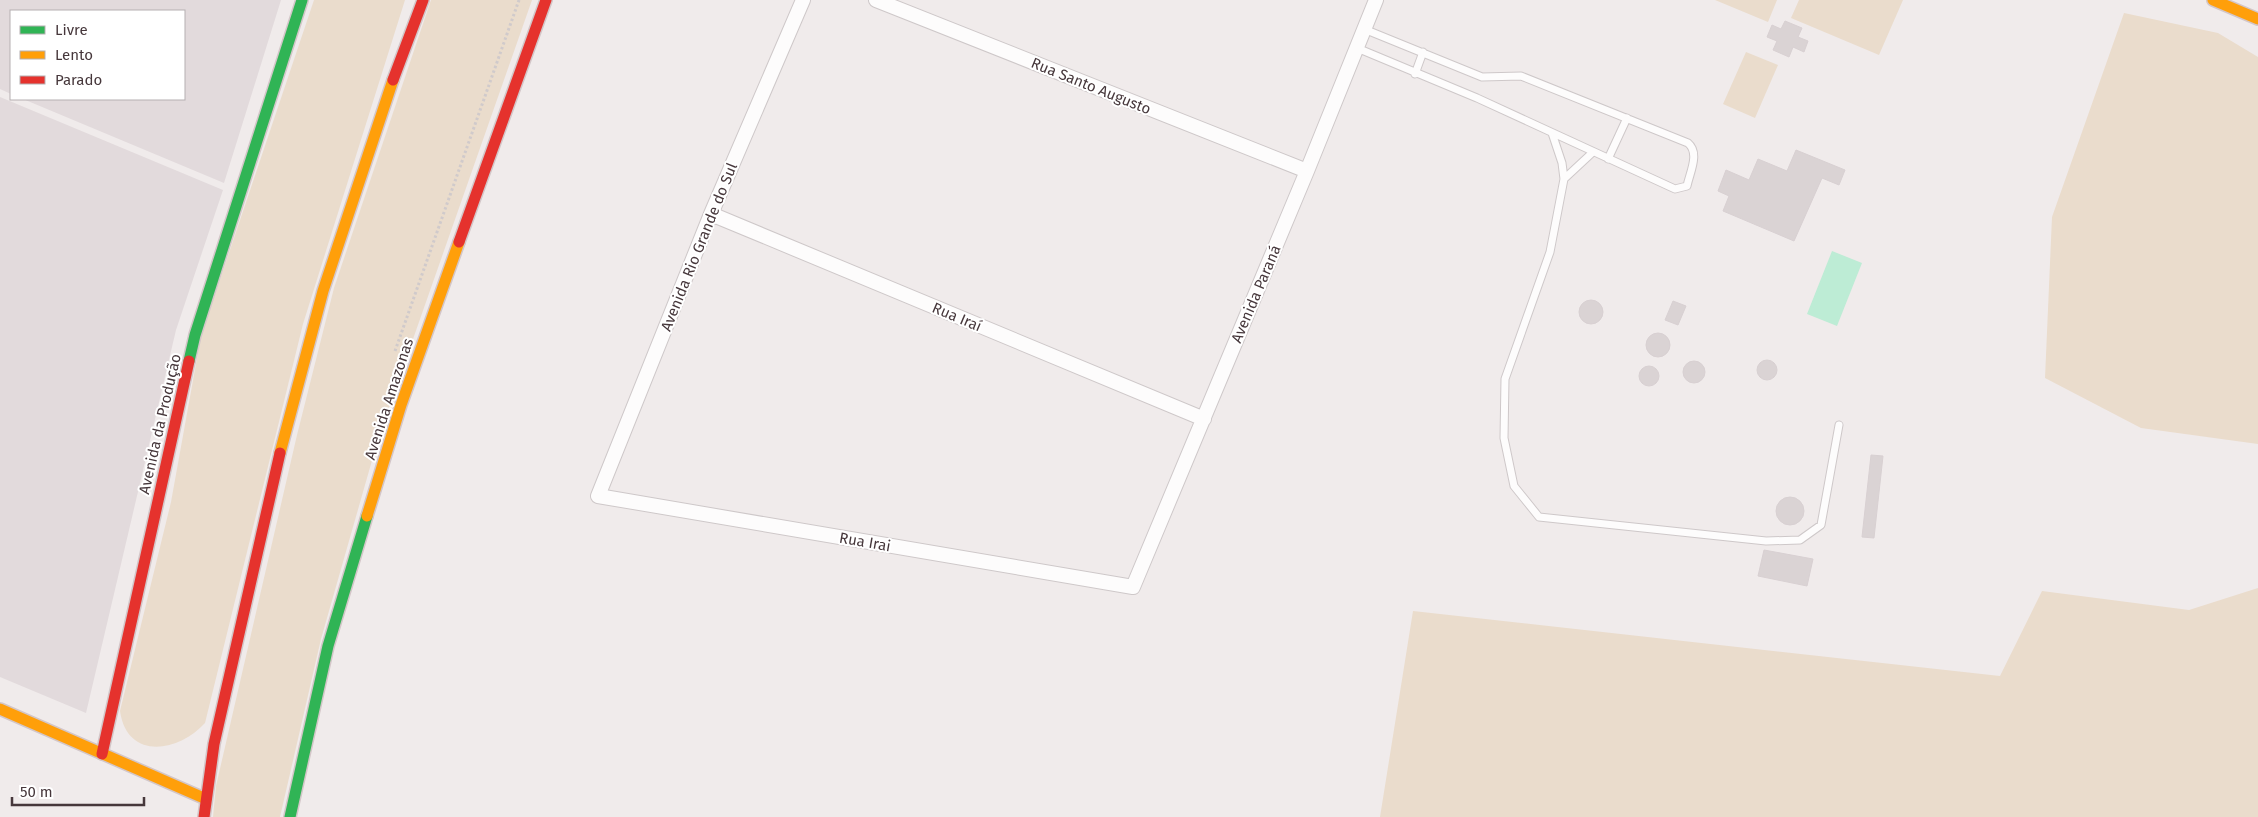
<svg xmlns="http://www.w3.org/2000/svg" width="2258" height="817" font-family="'Fira Sans',sans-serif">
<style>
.industrial{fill:#e2dadc}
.green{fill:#eadccc}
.water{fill:#bdecd5}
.building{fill:#dad3d4;stroke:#d8d0d2}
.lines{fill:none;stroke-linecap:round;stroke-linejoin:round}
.lane-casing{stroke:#cec8c9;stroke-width:9}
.street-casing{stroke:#cec8c9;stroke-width:16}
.fast-casing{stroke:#d3c6c8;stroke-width:14}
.slow-casing{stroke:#d3c6c8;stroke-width:14}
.jam-casing{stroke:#d3c6c8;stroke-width:14}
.path{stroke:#d0cacb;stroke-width:3;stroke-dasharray:2.5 2.5;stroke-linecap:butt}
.lane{stroke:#fdfcfc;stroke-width:7}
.street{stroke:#fdfcfc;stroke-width:14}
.fast{stroke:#30b455;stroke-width:11}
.slow{stroke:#ff9f0a;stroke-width:11}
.jam{stroke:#e5322d;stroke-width:11}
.labels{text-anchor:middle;stroke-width:4;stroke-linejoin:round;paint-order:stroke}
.street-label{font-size:15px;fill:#46373b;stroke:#fff}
</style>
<rect width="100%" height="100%" fill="#f0ebeb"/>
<path class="industrial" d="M 0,0 L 281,0 L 224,183 L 23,99 L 184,99 L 184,11 L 11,11 L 11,94 L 0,89 Z
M 0,97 L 223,190 L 176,330 L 86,713 L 0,677 Z"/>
<path class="green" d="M 314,0 L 405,0 L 303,324 L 205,723 C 179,752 127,761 120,711 L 171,502 L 201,336 Z
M 431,0 L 532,0 L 379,436 L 321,639 L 280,817 L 213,817 L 216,786 L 297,435 L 334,288 Z
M 1715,0 L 1777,0 L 1768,22 Z
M 1799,0 L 1903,0 L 1879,55 L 1791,18 Z
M 2124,13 L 2218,33 L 2258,57 L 2258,444 L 2141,428 L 2045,378 L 2052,217 Z
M 1746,52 L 1778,65 L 1755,118 L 1723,104 Z
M 2258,588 L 2258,817 L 1380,817 L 1413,611 L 2000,676 L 2042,591 L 2189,610 Z"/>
<path class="water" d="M 1832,251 L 1862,263 L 1837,326 L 1807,314 Z"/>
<path class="building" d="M 1785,21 L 1802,28 L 1798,37 L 1808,41 L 1804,52 L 1793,47 L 1789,57 L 1773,50 L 1777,41 L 1767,37 L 1772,25 L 1781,29 Z
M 1796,150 L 1845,170 L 1839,185 L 1822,178 L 1794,241 L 1723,211 L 1729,196 L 1718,191 L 1726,170 L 1749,180 L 1758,159 L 1787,171 Z
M1579 312a12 12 0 1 1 24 0a12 12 0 1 1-24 0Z
M 1673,301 L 1686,306 L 1678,325 L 1665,320 Z
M1646 345a12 12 0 1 1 24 0a12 12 0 1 1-24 0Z
M1757 370a10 10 0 1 1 20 0a10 10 0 1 1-20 0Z
M1683 372a11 11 0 1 1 22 0a11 11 0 1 1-22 0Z
M1639 376a10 10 0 1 1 20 0a10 10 0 1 1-20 0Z
M 1871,455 L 1883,456 L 1874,538 L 1862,537 Z
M1776 511a14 14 0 1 1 28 0a14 14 0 1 1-28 0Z
M 1764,550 L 1813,559 L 1807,586 L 1758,576 Z"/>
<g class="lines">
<defs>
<path id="lane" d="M 1357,48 L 1477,98 L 1675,189 L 1687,186 C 1690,172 1700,153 1688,143 L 1521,76 L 1482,77 L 1364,29
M 1415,74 L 1423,52
M 1552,133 L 1562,163 L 1564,179 L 1550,252 L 1505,379 L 1504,438 L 1514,486 L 1539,517 L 1766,541 L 1800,540 L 1821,525 L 1839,425
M 1608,159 L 1627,118
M 1564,179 L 1593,152"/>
<path id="street" d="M 803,0 L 711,214 L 598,496 L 1133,587 L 1307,171 L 1376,0
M 876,0 L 1307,171
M 711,214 L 1204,419"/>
<path id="fast" d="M 189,361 L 195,335 L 302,0
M 290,817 L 328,646 L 367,516"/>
<path id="slow" d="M 2213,0 L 2258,19
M 280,453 L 323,291 L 393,80
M 367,516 L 401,405 L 459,242
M 0,709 L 206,799"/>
<path id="jam" d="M 393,80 L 423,0
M 459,242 L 546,0
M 102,754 L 189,361
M 204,817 L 214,744 L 280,453"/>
</defs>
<use href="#lane" class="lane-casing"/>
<use href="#street" class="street-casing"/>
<use href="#fast" class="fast-casing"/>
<use href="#slow" class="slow-casing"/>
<use href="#jam" class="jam-casing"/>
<path class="path" d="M 395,351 L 519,0"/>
<use href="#lane" class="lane"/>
<use href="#street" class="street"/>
<use href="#fast" class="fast"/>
<use href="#slow" class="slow"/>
<use href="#jam" class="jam"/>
</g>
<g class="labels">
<g class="street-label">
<text transform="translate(1091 86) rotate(22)" y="5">Rua Santo Augusto</text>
<text transform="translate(699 247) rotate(-68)" y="5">Avenida Rio Grande do Sul</text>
<text transform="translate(1256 294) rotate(-67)" y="5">Avenida Paraná</text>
<text transform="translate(957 317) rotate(23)" y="5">Rua Iraí</text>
<text transform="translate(389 399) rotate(-72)" y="5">Avenida Amazonas</text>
<text transform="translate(160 424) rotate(-77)" y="5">Avenida da Produção</text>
<text transform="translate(865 542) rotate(10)" y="5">Rua Irai</text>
</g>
</g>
<rect x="10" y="10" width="175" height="90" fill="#ffffff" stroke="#b5afb1"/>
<rect x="20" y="26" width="25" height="8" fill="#30b455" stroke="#b5afb1"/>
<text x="55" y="35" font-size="15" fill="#46373b">Livre</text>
<rect x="20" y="51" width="25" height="8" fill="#ff9f0a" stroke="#b5afb1"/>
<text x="55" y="60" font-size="15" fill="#46373b">Lento</text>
<rect x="20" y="76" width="25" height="8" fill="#e5322d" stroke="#b5afb1"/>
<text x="55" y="85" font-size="15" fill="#46373b">Parado</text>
<path d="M12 797v8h132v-8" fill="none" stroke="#46373b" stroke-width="2.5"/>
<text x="20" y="797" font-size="15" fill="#46373b" stroke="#ffffff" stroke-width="4" paint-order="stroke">50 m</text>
</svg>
